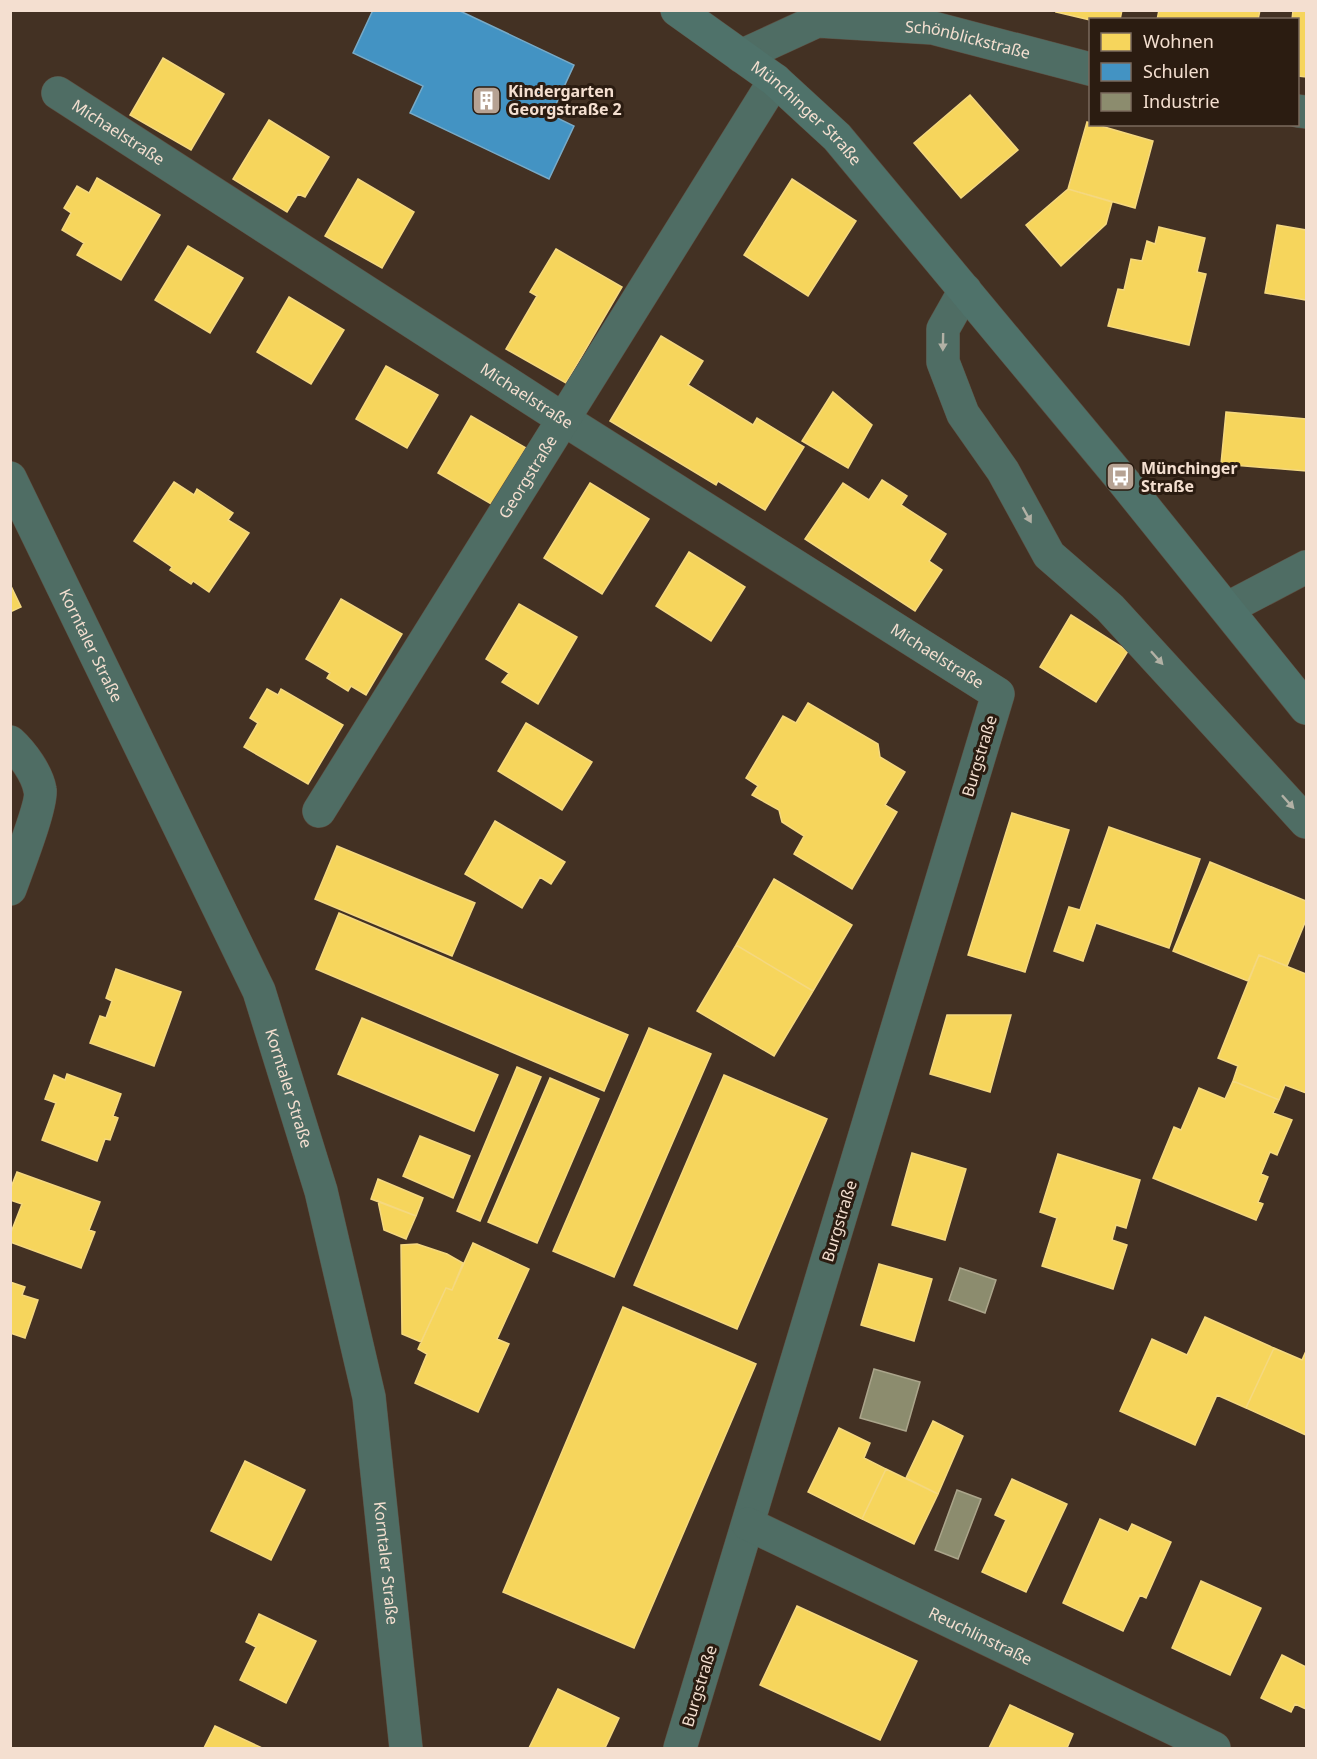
<svg xmlns="http://www.w3.org/2000/svg" width="1317" height="1759" font-family="'Noto Sans',sans-serif">
<style>
.homes{fill:#f6d55c;stroke:#f5d87f;stroke-width:1.5}
.schools{fill:#4393c3;stroke:#78aac7;stroke-width:1.5}
.industry{fill:#8c8c6e;stroke:#aba58b;stroke-width:1.5}
.lines{fill:none;stroke-linecap:round;stroke-linejoin:round}
.minor-casing{stroke:#5d4e41;stroke-width:34}
.secondary-casing{stroke:#5d4e41;stroke-width:34}
.minor{stroke:#4f6d64;stroke-width:33}
.secondary{stroke:#4f726a;stroke-width:33}
.oneway{fill:#b2b1a5}
.labels{text-anchor:middle;stroke-width:6;stroke-linejoin:round;paint-order:stroke}
.street-label{font-size:16px;fill:#f4dfd0;stroke:#2b1c11}
.poi-label{font-size:16px;font-weight:bold;fill:#f4dfd0;stroke:#2b1c11;text-anchor:start}
</style>
<rect width="100%" height="100%" fill="#433123"/>
<path class="homes" d="M 1057,10 L 1122,10 L 1120,20 L 1090,20 L 1056,12 Z
M 1159,10 L 1260,10 L 1258,20 L 1157,20 Z
M 1293,10 L 1306,10 L 1306,77 L 1298,76 L 1298,20 L 1292,20 Z
M 163,58 L 224,94 L 191,150 L 130,115 Z
M 970,95 L 1018,150 L 961,198 L 914,143 Z
M 269,120 L 329,157 L 305,197 L 298,194 L 287,212 L 233,179 Z
M 1087,122 L 1153,141 L 1135,208 L 1068,189 Z
M 97,178 L 160,215 L 121,280 L 77,255 L 84,243 L 62,230 L 71,213 L 64,208 L 77,186 L 89,193 Z
M 358,179 L 414,212 L 382,268 L 325,236 Z
M 792,179 L 856,221 L 808,296 L 744,255 Z
M 1068,189 L 1112,202 L 1106,224 L 1061,266 L 1026,225 Z
M 1277,225 L 1306,230 L 1306,300 L 1265,293 Z
M 1159,227 L 1205,238 L 1197,272 L 1206,274 L 1189,345 L 1108,326 L 1118,289 L 1124,290 L 1131,259 L 1142,261 L 1147,241 L 1155,244 Z
M 188,246 L 243,278 L 210,333 L 155,300 Z
M 556,249 L 622,287 L 566,383 L 506,349 L 537,296 L 530,292 Z
M 289,297 L 344,330 L 311,384 L 257,352 Z
M 661,336 L 703,361 L 688,385 L 753,425 L 757,418 L 804,447 L 765,510 L 718,481 L 716,485 L 610,421 Z
M 386,366 L 438,395 L 407,448 L 356,419 Z
M 833,392 L 872,425 L 848,468 L 802,441 Z
M 1226,412 L 1306,419 L 1306,471 L 1221,464 Z
M 471,416 L 526,448 L 493,505 L 438,473 Z
M 882,480 L 907,496 L 901,505 L 946,534 L 929,561 L 942,570 L 915,611 L 805,539 L 843,483 L 869,500 Z
M 174,482 L 194,495 L 197,489 L 233,513 L 228,520 L 249,533 L 209,592 L 193,581 L 191,584 L 170,570 L 172,567 L 134,541 Z
M 590,483 L 649,519 L 602,594 L 544,558 Z
M 689,552 L 745,587 L 711,641 L 656,606 Z
M 10,584 L 21,607 L 10,612 Z
M 341,599 L 402,634 L 366,695 L 351,686 L 348,691 L 327,678 L 330,673 L 306,659 Z
M 519,604 L 577,637 L 538,704 L 502,682 L 509,673 L 486,659 Z
M 1071,615 L 1128,651 L 1096,702 L 1040,667 Z
M 267,689 L 278,695 L 281,689 L 343,725 L 308,784 L 244,747 L 258,723 L 250,718 Z
M 808,703 L 878,744 L 880,757 L 905,772 L 885,805 L 897,812 L 852,889 L 794,854 L 804,836 L 782,822 L 779,810 L 752,795 L 758,786 L 746,778 L 783,716 L 796,723 Z
M 526,723 L 592,762 L 562,810 L 498,771 Z
M 1012,813 L 1069,830 L 1025,972 L 968,955 Z
M 495,821 L 565,862 L 551,884 L 540,877 L 522,908 L 465,874 Z
M 1109,827 L 1200,859 L 1169,948 L 1096,923 L 1083,961 L 1054,951 L 1069,907 L 1080,910 Z
M 337,846 L 475,903 L 452,956 L 315,899 Z
M 1210,862 L 1306,901 L 1306,920 L 1287,966 L 1259,955 L 1248,981 L 1173,951 Z
M 774,879 L 852,925 L 813,991 L 736,945 Z
M 339,913 L 628,1035 L 604,1091 L 316,969 Z
M 736,945 L 813,991 L 774,1056 L 697,1011 Z
M 1259,955 L 1306,974 L 1306,1093 L 1285,1085 L 1279,1100 L 1233,1081 L 1238,1066 L 1218,1058 Z
M 116,969 L 181,992 L 154,1066 L 90,1043 L 100,1016 L 106,1018 L 112,1001 L 106,998 Z
M 947,1015 L 1011,1015 L 990,1092 L 930,1074 Z
M 362,1018 L 498,1075 L 474,1131 L 338,1074 Z
M 649,1028 L 711,1054 L 614,1277 L 553,1251 Z
M 517,1067 L 541,1077 L 480,1221 L 457,1211 Z
M 67,1074 L 121,1094 L 113,1116 L 118,1118 L 110,1140 L 105,1139 L 97,1161 L 42,1140 L 56,1103 L 45,1099 L 54,1075 L 65,1080 Z
M 724,1075 L 827,1119 L 737,1329 L 634,1285 Z
M 550,1078 L 599,1099 L 537,1243 L 488,1222 Z
M 1233,1081 L 1279,1100 L 1273,1113 L 1292,1120 L 1277,1155 L 1270,1152 L 1261,1174 L 1268,1177 L 1258,1202 L 1263,1204 L 1256,1220 L 1153,1178 L 1174,1127 L 1181,1130 L 1199,1088 L 1225,1099 Z
M 420,1136 L 470,1156 L 453,1198 L 403,1176 Z
M 912,1153 L 966,1169 L 945,1240 L 892,1225 Z
M 1058,1154 L 1140,1180 L 1126,1228 L 1116,1225 L 1112,1240 L 1127,1245 L 1113,1289 L 1042,1266 L 1057,1218 L 1040,1212 Z
M 17,1172 L 100,1202 L 89,1230 L 95,1232 L 81,1268 L 10,1242 L 10,1235 L 22,1204 L 10,1200 L 10,1190 Z
M 378,1179 L 423,1198 L 416,1216 L 371,1199 Z
M 378,1201 L 416,1216 L 406,1239 L 384,1230 Z
M 473,1243 L 529,1269 L 497,1339 L 509,1344 L 478,1412 L 415,1383 L 427,1354 L 418,1349 L 446,1288 L 452,1290 Z
M 417,1244 L 447,1254 L 463,1263 L 452,1290 L 446,1288 L 421,1342 L 402,1334 L 401,1245 Z
M 879,1264 L 932,1279 L 914,1341 L 861,1325 Z
M 10,1282 L 25,1287 L 22,1295 L 38,1300 L 25,1338 L 10,1333 Z
M 623,1307 L 756,1364 L 634,1648 L 503,1592 Z
M 1205,1317 L 1274,1348 L 1246,1408 L 1217,1395 L 1195,1445 L 1120,1411 L 1152,1339 L 1187,1355 Z
M 1274,1348 L 1302,1360 L 1306,1351 L 1306,1435 L 1246,1408 Z
M 933,1421 L 963,1436 L 938,1494 L 906,1478 Z
M 839,1428 L 870,1443 L 864,1458 L 886,1469 L 862,1519 L 808,1492 Z
M 245,1461 L 305,1490 L 271,1560 L 211,1531 Z
M 886,1469 L 938,1494 L 914,1544 L 862,1519 Z
M 1012,1479 L 1067,1504 L 1026,1592 L 982,1572 L 1006,1520 L 995,1515 Z
M 1100,1519 L 1128,1532 L 1132,1524 L 1171,1542 L 1146,1598 L 1140,1595 L 1123,1631 L 1063,1603 Z
M 1201,1581 L 1261,1608 L 1230,1675 L 1172,1648 Z
M 797,1606 L 917,1661 L 880,1740 L 760,1685 Z
M 259,1614 L 316,1641 L 286,1703 L 240,1680 L 256,1647 L 246,1642 Z
M 1282,1655 L 1306,1667 L 1306,1709 L 1295,1704 L 1291,1712 L 1261,1698 Z
M 558,1689 L 619,1718 L 605,1748 L 529,1748 Z
M 1010,1705 L 1073,1734 L 1067,1748 L 989,1748 Z
M 215,1726 L 262,1748 L 204,1748 Z"/>
<path class="schools" d="M 373,10 L 458,10 L 574,65 L 551,115 L 574,126 L 549,179 L 410,113 L 423,86 L 353,53 Z"/>
<path class="industry" d="M 960,1268 L 996,1280 L 985,1313 L 949,1300 Z
M 874,1369 L 920,1382 L 906,1431 L 860,1418 Z
M 957,1490 L 981,1499 L 958,1559 L 935,1550 Z"/>
<g class="lines">
<defs>
<g id="minor">
<path id="s1" d="M 741,56 L 817,21 L 933,28 L 1090,69"/>
<path id="s2" d="M 58,93 L 563,419 L 998,694 L 680,1748"/>
<path d="M 1298,111 L 1306,112"/>
<path d="M 965,290 L 943,329 L 943,362 L 963,414 L 1003,471 L 1049,555 L 1110,608 L 1306,822"/>
<path id="s3" d="M 10,478 L 259,991 L 321,1191 L 369,1397 L 406,1748"/>
<path d="M 1228,608 L 1306,567"/>
<path d="M 10,742 C 22,753 37,773 40,790 C 43,803 16,872 10,889"/>
<path id="s4" d="M 319,811 L 775,80"/>
<path id="s5" d="M 748,1524 L 1214,1748"/>
</g>
<g id="secondary">
<path id="s6" d="M 677,10 L 775,80 L 837,137 L 1120,477 L 1306,708"/>
</g>
</defs>
<use href="#minor" class="minor-casing"/>
<use href="#secondary" class="secondary-casing"/>
<use href="#minor" class="minor"/>
<use href="#secondary" class="secondary"/>
</g>
<defs><path id="oneway-solid" d="M-6-.8H1V-3.2L6.5 0L1 3.2V.8H-6Z" transform="scale(1.5)"/></defs>
<g class="oneway">
<use href="#oneway-solid" transform="translate(943 342) rotate(91)"/>
<use href="#oneway-solid" transform="translate(1027 515) rotate(61)"/>
<use href="#oneway-solid" transform="translate(1157 658) rotate(48)"/>
<use href="#oneway-solid" transform="translate(1288 802) rotate(48)"/>
</g>
<defs>
<symbol id="building-square" viewBox="-11 -11 22 22"><rect x="-9" y="-9" width="18" height="18" rx="4" fill="#b6a293" stroke="#2b1c11"/><path d="M-4-6H4V6H1V3H-1V6H-4ZM-2.5-4.3h1.7v1.8h-1.7ZM.8-4.3h1.7v1.8H.8ZM-2.5-1h1.7V.8h-1.7ZM.8-1h1.7V.8H.8Z" fill="#fff"/></symbol>
<symbol id="bus-square" viewBox="-11 -11 22 22"><rect x="-9" y="-9" width="18" height="18" rx="4" fill="#b6a293" stroke="#2b1c11"/><path d="M-5-6H5V4H4V6H2V4H-2V6H-4V4H-5ZM-3.5-4V0h7V-4ZM-3.5 1.2v1.5H-2V1.2ZM2 1.2v1.5H3.5V1.2Z" fill="#fff"/></symbol>
</defs>
<g fill-rule="evenodd">
<use href="#building-square" x="470" y="84" width="33" height="33"/>
<use href="#bus-square" x="1104" y="460" width="33" height="33"/>
</g>
<g class="labels">
<g class="street-label">
<text dy="6" stroke="none"><textPath href="#s1" startOffset="236">Schönblickstraße</textPath></text>
<text dy="6" stroke="none"><textPath href="#s6" startOffset="166">Münchinger Straße</textPath></text>
<text dy="6" stroke="none"><textPath href="#s2" startOffset="72">Michaelstraße</textPath></text>
<text dy="6" stroke="none"><textPath href="#s2" startOffset="558">Michaelstraße</textPath></text>
<text dy="6" stroke="none"><textPath href="#s4" startOffset="394">Georgstraße</textPath></text>
<text dy="6" stroke="none"><textPath href="#s3" startOffset="186">Korntaler Straße</textPath></text>
<text dy="6" stroke="none"><textPath href="#s2" startOffset="1044">Michaelstraße</textPath></text>
<text transform="translate(979 756) rotate(-73)" y="6">Burgstraße</text>
<text dy="6" stroke="none"><textPath href="#s3" startOffset="672">Korntaler Straße</textPath></text>
<text transform="translate(839 1221) rotate(-73)" y="6">Burgstraße</text>
<text dy="6" stroke="none"><textPath href="#s3" startOffset="1158">Korntaler Straße</textPath></text>
<text dy="6" stroke="none"><textPath href="#s5" startOffset="258">Reuchlinstraße</textPath></text>
<text transform="translate(699 1686) rotate(-73)" y="6">Burgstraße</text>
</g>
<g class="poi-label">
<text x="508" y="97">Kindergarten<tspan x="508" dy="18">Georgstraße 2</tspan></text>
<text x="1141" y="474">Münchinger<tspan x="1141" dy="18">Straße</tspan></text>
</g>
</g>
<rect width="1317" height="1759" fill="none" stroke="#f4dfd0" stroke-width="24"/>
<rect x="1089" y="18" width="210" height="108" fill="#2b1c11" stroke="#7b6a5d" stroke-width="1.5"/>
<rect x="1101" y="33" width="30" height="18" fill="#f6d55c" stroke="#7b6a5d" stroke-width="1.5"/>
<text x="1143" y="48" font-size="18" fill="#f4dfd0">Wohnen</text>
<rect x="1101" y="63" width="30" height="18" fill="#4393c3" stroke="#7b6a5d" stroke-width="1.5"/>
<text x="1143" y="78" font-size="18" fill="#f4dfd0">Schulen</text>
<rect x="1101" y="93" width="30" height="18" fill="#8c8c6e" stroke="#7b6a5d" stroke-width="1.5"/>
<text x="1143" y="108" font-size="18" fill="#f4dfd0">Industrie</text>
</svg>
